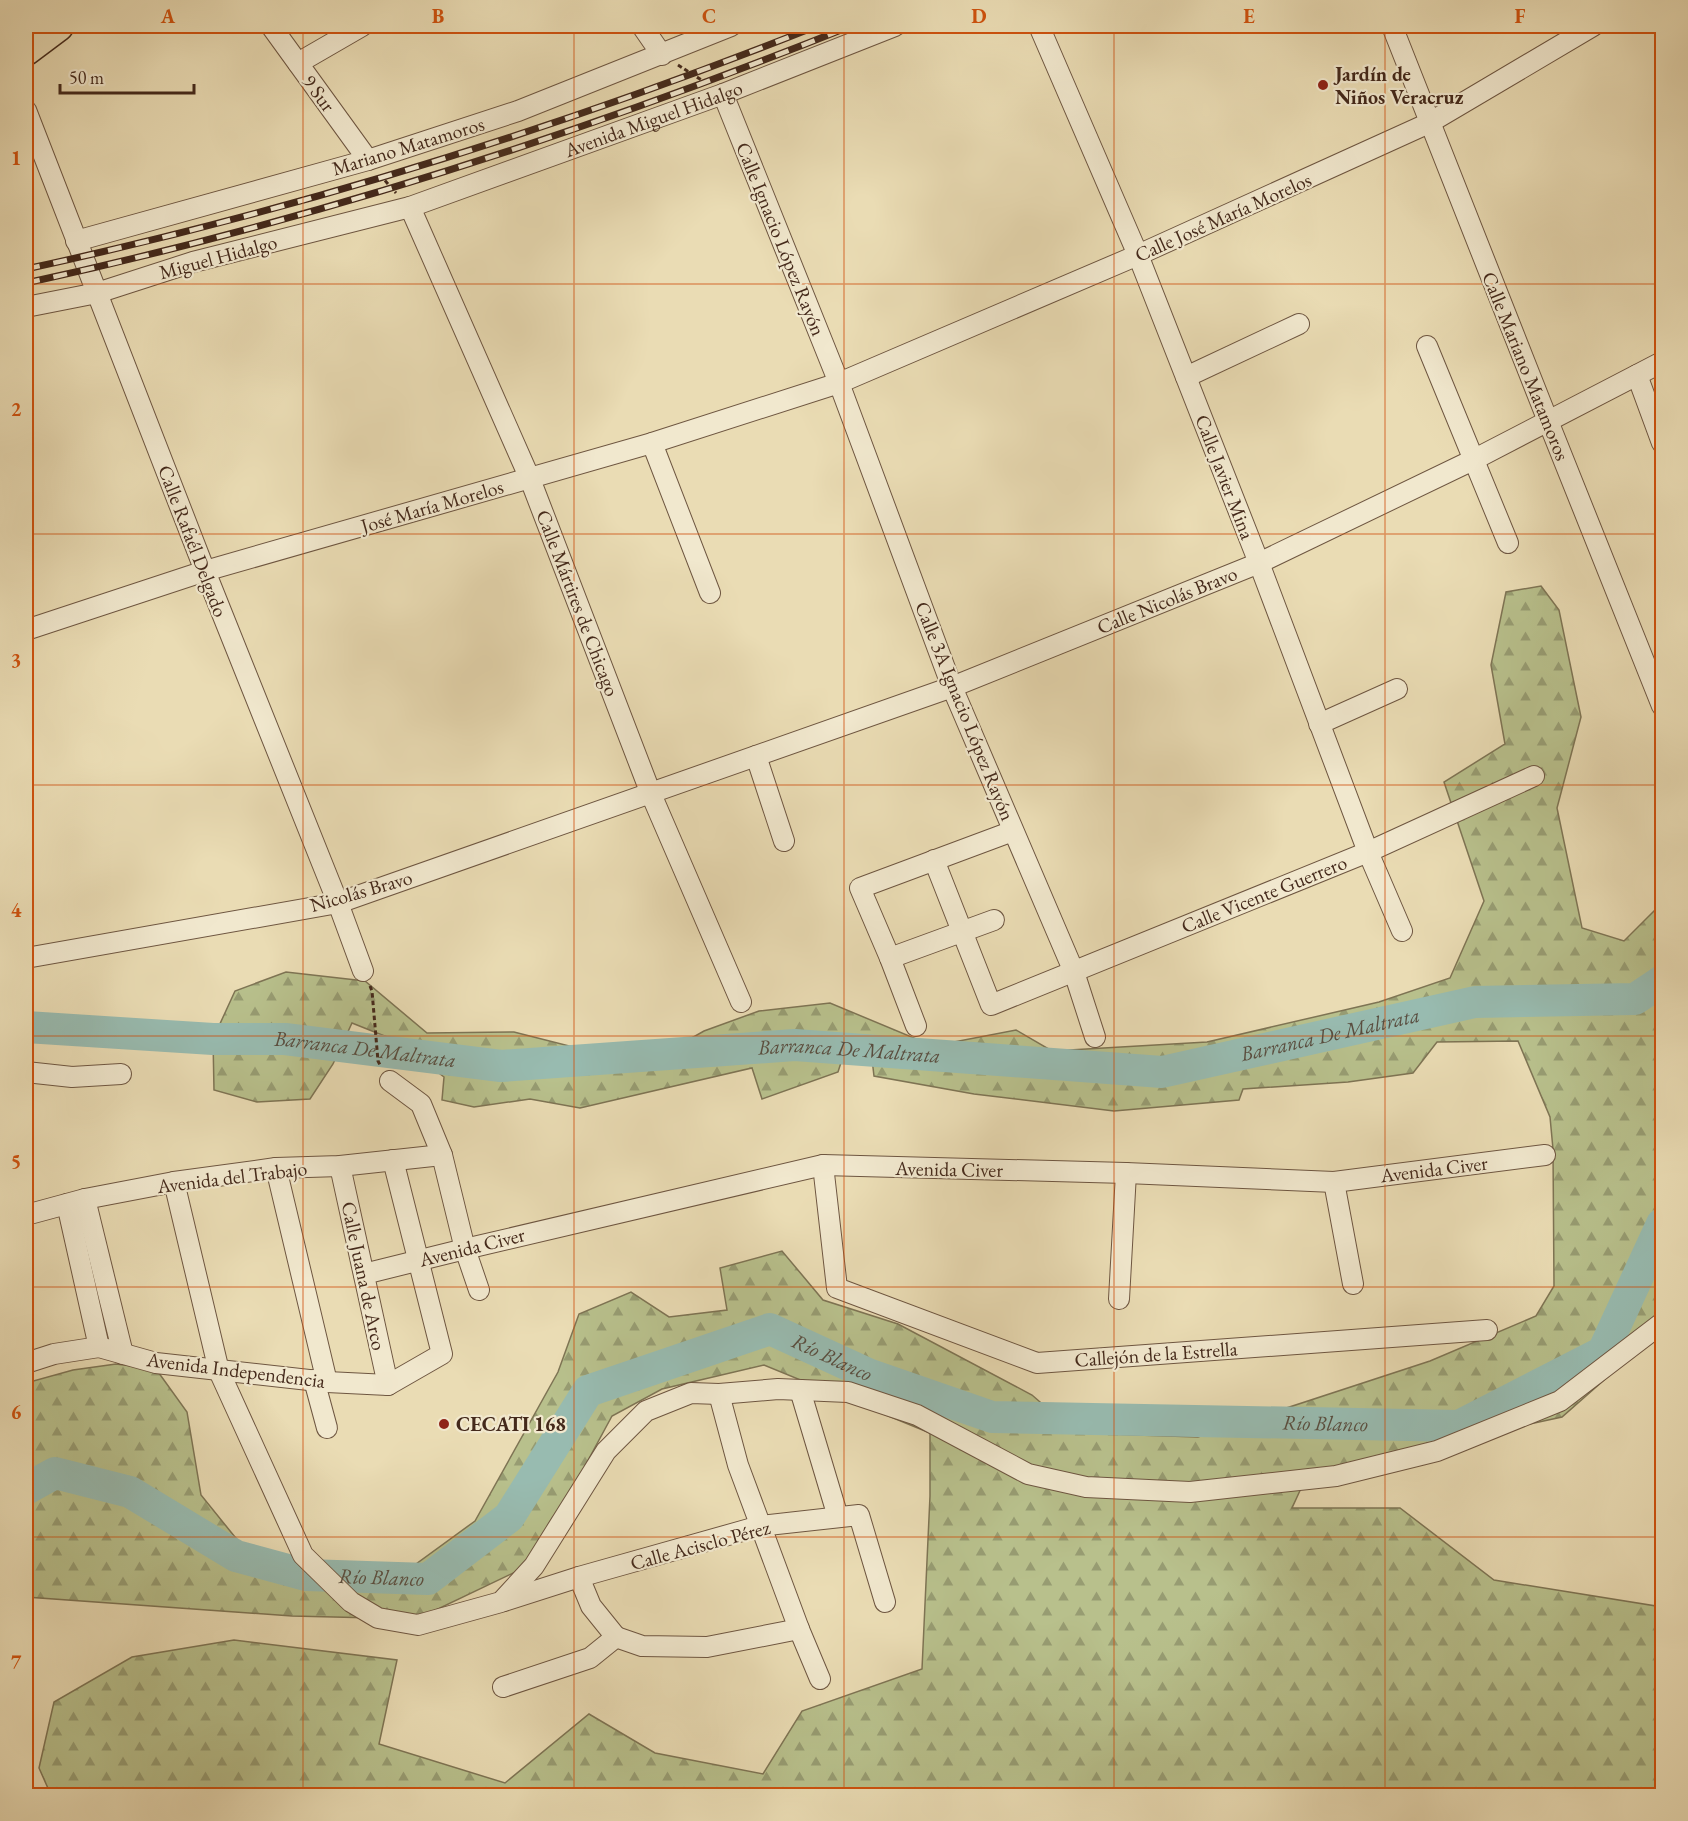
<svg xmlns="http://www.w3.org/2000/svg" width="1688" height="1821" font-family="'EB Garamond',serif">
<style>
.forest{fill:url(#forest-firs);stroke:#7e7454;stroke-width:1.5}
.lines{fill:none;stroke-linecap:round;stroke-linejoin:round}
.river{stroke:#98bbb0;stroke-width:32}
.minor-casing{stroke:#6e5641;stroke-width:22}
.primary-casing{stroke:#44291b;stroke-width:33}
.path{stroke:#44291b;stroke-width:3;stroke-dasharray:4.5 3;stroke-linecap:butt}
.minor{stroke:#f1e8ce;stroke-width:20}
.primary{stroke:#eadcb4;stroke-width:30}
.rail-casing{stroke:#44291b;stroke-width:7}
.rail{stroke:#f1e8ce;stroke-width:4.5;stroke-dasharray:14;stroke-linecap:butt}
.grid{fill:none;stroke:#cf520e;stroke-width:1.5;stroke-opacity:0.55}
.poi-dot{fill:#8f2418;stroke:#f1e8ce;stroke-width:2}
.labels{text-anchor:middle;stroke-width:4.5;stroke-linejoin:round;paint-order:stroke}
.poi-label{font-size:20px;font-weight:bold;fill:#44291b;stroke:#f1e8ce;text-anchor:start}
.street-label{font-size:20px;fill:#44291b;stroke:#f1e8ce}
.water-label{font-size:21px;font-style:italic;fill:#594e40;stroke:#f1e8ce}
.neatline{fill:none;stroke:#cf520e;stroke-width:2}
.grid-label{font-size:20px;text-anchor:middle;font-weight:bold;fill:#cf520e}
</style>
<defs>
<pattern id="forest-firs" width="22" height="20" patternUnits="userSpaceOnUse" patternTransform="scale(1.5)"><rect width="22" height="20" fill="#b8c08c"/><path d="M5 1l3.5 6h-7zM16 11l3.5 6h-7z" fill="#979c72"/></pattern>
</defs>
<rect width="100%" height="100%" fill="#eadcb4"/>
<filter id="stains"><feTurbulence type="fractalNoise" baseFrequency=".00333" numOctaves="4"/><feColorMatrix values="0 0 0 0 .2 0 0 0 0 .09 0 0 0 0 .02 0 0 0 .5 -.17"/></filter>
<radialGradient id="worn" r=".72"><stop offset=".6" stop-color="#630" stop-opacity="0"/><stop offset="1" stop-color="#630" stop-opacity=".3"/></radialGradient>
<path class="forest" d="M 1541,586 L 1559,610 L 1581,717 L 1557,808 L 1582,928 L 1624,941 L 1662,903 L 1662,1329 L 1562,1417 L 1408,1450 L 1303,1484 L 1292,1508 L 1400,1508 L 1494,1580 L 1662,1607 L 1662,1795 L 51,1795 L 39,1768 L 54,1702 L 132,1657 L 234,1640 L 397,1660 L 379,1744 L 505,1783 L 589,1714 L 655,1753 L 763,1774 L 802,1711 L 922,1669 L 930,1496 L 930,1433 L 764,1365 L 662,1389 L 612,1416 L 532,1564 L 417,1619 L 292,1616 L 26,1597 L 26,1383 L 73,1370 L 116,1364 L 156,1369 L 187,1412 L 201,1495 L 239,1542 L 342,1577 L 409,1569 L 475,1521 L 558,1372 L 579,1314 L 631,1292 L 669,1317 L 727,1310 L 720,1268 L 782,1251 L 823,1300 L 898,1324 L 1032,1395 L 1076,1433 L 1198,1437 L 1430,1361 L 1536,1316 L 1554,1286 L 1553,1149 L 1550,1117 L 1518,1041 L 1437,1042 L 1413,1073 L 1348,1082 L 1243,1089 L 1239,1100 L 1114,1111 L 974,1094 L 874,1076 L 872,1059 L 845,1050 L 838,1072 L 762,1099 L 752,1068 L 580,1108 L 530,1099 L 474,1107 L 442,1100 L 444,1077 L 397,1041 L 352,1023 L 333,1064 L 310,1099 L 257,1102 L 214,1090 L 213,1039 L 235,991 L 286,972 L 365,981 L 427,1033 L 514,1032 L 644,1065 L 704,1031 L 759,1011 L 830,1003 L 933,1046 L 1016,1030 L 1052,1051 L 1207,1042 L 1379,1002 L 1450,978 L 1484,901 L 1444,782 L 1505,744 L 1491,665 L 1506,592 Z"/>
<g class="lines">
<g class="river">
<path id="s1" d="M 26,1027 L 213,1039 L 285,1039 L 501,1066 L 795,1045 L 1162,1072 L 1475,1002 L 1635,999 L 1662,981"/>
<path id="s2" d="M 26,1489 L 55,1473 L 130,1492 L 236,1556 L 306,1575 L 428,1579 L 509,1517 L 588,1391 L 770,1329 L 868,1374 L 992,1417 L 1459,1426 L 1603,1352 L 1662,1224"/>
</g>
<defs>
<g id="minor">
<path d="M 271,26 L 368,160"/>
<path d="M 642,26 L 662,55"/>
<path d="M 1039,26 L 1138,255 L 1259,563 L 1368,852 L 1402,931"/>
<path d="M 1392,26 L 1548,421 L 1662,706"/>
<path d="M 298,63 L 362,26"/>
<path d="M 723,94 L 839,383 L 952,687 L 1074,972 L 1095,1037"/>
<path d="M 26,110 L 205,571 L 338,903 L 363,971"/>
<path d="M 410,207 L 530,479 L 651,794 L 741,1002"/>
<path d="M 76,241 L 368,160 L 518,111 L 731,26"/>
<path id="s3" d="M 26,307 L 97,293 L 193,262 L 410,207 L 723,94 L 895,26"/>
<path d="M 1427,346 L 1508,543"/>
<path d="M 1637,375 L 1662,443"/>
<path d="M 1186,377 L 1299,324"/>
<path d="M 652,443 L 710,593"/>
<path d="M 26,630 L 205,571 L 652,443 L 839,383 L 1138,255 L 1429,123 L 1593,26"/>
<path d="M 1319,724 L 1397,689"/>
<path d="M 756,756 L 784,841"/>
<path d="M 934,860 L 991,1005 L 1368,852 L 1534,776"/>
<path d="M 26,958 L 338,903 L 952,687 L 1259,563 L 1475,459 L 1662,362"/>
<path d="M 890,958 L 994,920"/>
<path d="M 916,1026 L 890,958 L 860,888 L 1013,831"/>
<path d="M 26,1072 L 72,1077 L 121,1074"/>
<path d="M 390,1081 L 421,1104 L 442,1155 L 465,1249 L 479,1290"/>
<path d="M 823,1165 L 837,1288 L 1037,1363 L 1487,1330"/>
<path d="M 340,1166 L 388,1385"/>
<path d="M 276,1168 L 327,1382"/>
<path d="M 174,1182 L 219,1371 L 303,1555 L 351,1602 L 378,1618 L 418,1625 L 501,1602 L 534,1566 L 606,1451 L 646,1411 L 691,1393 L 719,1394 L 778,1389 L 848,1392 L 917,1415 L 1028,1474 L 1086,1487 L 1190,1492 L 1336,1476 L 1437,1451 L 1560,1401 L 1662,1323"/>
<path d="M 1334,1182 L 1353,1284"/>
<path d="M 85,1199 L 123,1354"/>
<path d="M 67,1204 L 99,1347"/>
<path d="M 26,1215 L 85,1199 L 174,1182 L 276,1168 L 340,1166 L 442,1155"/>
<path d="M 364,1274 L 465,1249 L 823,1165 L 1126,1173 L 1334,1182 L 1545,1155"/>
<path d="M 1119,1299 L 1126,1173"/>
<path d="M 26,1363 L 54,1354 L 99,1347 L 156,1363 L 327,1382 L 388,1385 L 442,1354 L 393,1160"/>
<path d="M 314,1380 L 327,1428"/>
<path d="M 800,1390 L 838,1517"/>
<path d="M 719,1394 L 738,1465 L 799,1629 L 820,1679"/>
<path d="M 579,1577 L 591,1606 L 616,1637"/>
<path d="M 504,1601 L 579,1577 L 760,1526 L 859,1515 L 885,1602"/>
<path d="M 616,1637 L 642,1646 L 707,1647 L 799,1629"/>
<path d="M 503,1687 L 590,1658 L 616,1637"/>
</g>
<path id="primary" d="M 26,50 L 58,26"/>
</defs>
<use href="#minor" class="minor-casing"/>
<use href="#primary" class="primary-casing"/>
<path class="path" d="M 678,65 L 703,81
M 380,175 L 396,193
M 370,986 L 372,991 L 378,1061 L 380,1065"/>
<use href="#minor" class="minor"/>
<use href="#primary" class="primary"/>
<defs>
<path id="rail" d="M 26,269 C 295,211 560,128 817,26
M 26,283 C 308,222 584,133 851,26"/>
</defs>
<use href="#rail" class="rail-casing"/>
<use href="#rail" class="rail"/>
</g>
<path class="grid" d="M 303,26 L 303,1796M 574,26 L 574,1796M 844,26 L 844,1796M 1114,26 L 1114,1796M 1385,26 L 1385,1796M 26,284 L 1662,284M 26,534 L 1662,534M 26,785 L 1662,785M 26,1036 L 1662,1036M 26,1287 L 1662,1287M 26,1537 L 1662,1537"/>
<g class="poi-dot">
<circle cx="1323" cy="85" r="6"/>
<circle cx="444" cy="1424" r="6"/>
</g>
<g class="labels">
<g class="poi-label">
<text x="1335" y="81">Jardín de<tspan x="1335" dy="23">Niños Veracruz</tspan></text>
<text x="456" y="1431">CECATI 168</text>
</g>
<g class="street-label">
<text transform="translate(319 93) rotate(54)" y="7">9 Sur</text>
<text dy="7" stroke="none"><textPath href="#s3" startOffset="656">Avenida Miguel Hidalgo</textPath></text>
<text transform="translate(408 146) rotate(-17)" y="7">Mariano Matamoros</text>
<text transform="translate(1223 217) rotate(-24)" y="7">Calle José María Morelos</text>
<text transform="translate(781 239) rotate(68)" y="7">Calle Ignacio López Rayón</text>
<text transform="translate(218 257) rotate(-15)" y="7">Miguel Hidalgo</text>
<text transform="translate(1526 366) rotate(68)" y="7">Calle Mariano Matamoros</text>
<text transform="translate(1225 477) rotate(69)" y="7">Calle Javier Mina</text>
<text transform="translate(432 506) rotate(-16)" y="7">José María Morelos</text>
<text transform="translate(193 541) rotate(69)" y="7">Calle Rafaél Delgado</text>
<text transform="translate(1167 600) rotate(-22)" y="7">Calle Nicolás Bravo</text>
<text transform="translate(578 603) rotate(69)" y="7">Calle Mártires de Chicago</text>
<text transform="translate(965 711) rotate(68)" y="7">Calle 3A Ignacio López Rayón</text>
<text transform="translate(361 891) rotate(-16)" y="7">Nicolás Bravo</text>
<text transform="translate(1264 894) rotate(-22)" y="7">Calle Vicente Guerrero</text>
<text transform="translate(949 1169) rotate(1)" y="7">Avenida Civer</text>
<text transform="translate(1434 1169) rotate(-7)" y="7">Avenida Civer</text>
<text transform="translate(232 1177) rotate(-7)" y="7">Avenida del Trabajo</text>
<text transform="translate(472 1247) rotate(-14)" y="7">Avenida Civer</text>
<text transform="translate(364 1276) rotate(78)" y="7">Calle Juana de Arco</text>
<text transform="translate(1156 1354) rotate(-4)" y="7">Callejón de la Estrella</text>
<text transform="translate(236 1370) rotate(7)" y="7">Avenida Independencia</text>
<text transform="translate(700 1545) rotate(-15)" y="7">Calle Acisclo Pérez</text>
</g>
<g class="water-label">
<text dy="7" stroke="none"><textPath href="#s1" startOffset="1312">Barranca De Maltrata</textPath></text>
<text dy="7" stroke="none"><textPath href="#s1" startOffset="340">Barranca De Maltrata</textPath></text>
<text dy="7" stroke="none"><textPath href="#s1" startOffset="826">Barranca De Maltrata</textPath></text>
<text dy="7" stroke="none"><textPath href="#s2" startOffset="940">Río Blanco</textPath></text>
<text dy="7" stroke="none"><textPath href="#s2" startOffset="1444">Río Blanco</textPath></text>
<text dy="7" stroke="none"><textPath href="#s2" startOffset="382">Río Blanco</textPath></text>
</g>
</g>
<rect width="1688" height="1821" fill="none" stroke="#eadcb4" stroke-width="66"/>
<path d="M60 84v9h134v-9" fill="none" stroke="#44291b" stroke-width="3"/>
<text x="69" y="84" font-size="18" fill="#44291b" stroke="#f1e8ce" stroke-width="4.5" paint-order="stroke">50 m</text>
<rect x="33" y="33" width="1622" height="1755" class="neatline"/>
<g class="grid-label">
<text x="168" y="23">A</text>
<text x="438" y="23">B</text>
<text x="709" y="23">C</text>
<text x="979" y="23">D</text>
<text x="1249" y="23">E</text>
<text x="1520" y="23">F</text>
<text x="16" y="165">1</text>
<text x="16" y="416">2</text>
<text x="16" y="667">3</text>
<text x="16" y="917">4</text>
<text x="16" y="1168">5</text>
<text x="16" y="1419">6</text>
<text x="16" y="1669">7</text>
</g>
<rect width="100%" height="100%" filter="url(#stains)"/>
<rect width="100%" height="100%" fill="url(#worn)"/>
</svg>
